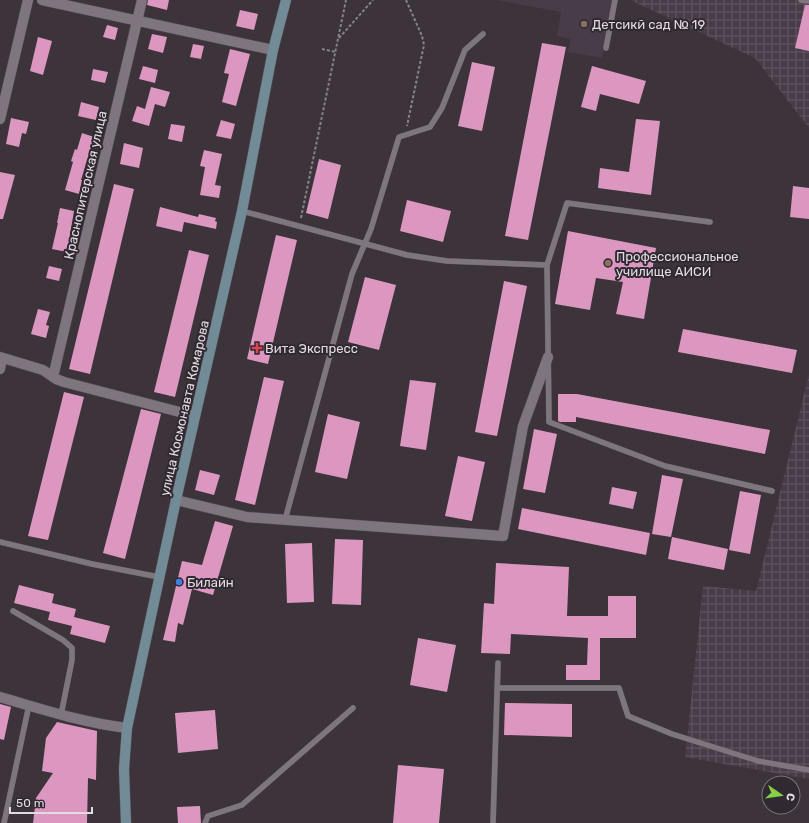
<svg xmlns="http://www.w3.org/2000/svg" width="809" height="823" font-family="Rubik,sans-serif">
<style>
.built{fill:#493c49}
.industrial{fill:url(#industrial-grid)}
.building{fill:#dc97c0}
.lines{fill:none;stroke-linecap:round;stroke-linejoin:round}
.lane-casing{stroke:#585158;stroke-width:6}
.street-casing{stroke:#585158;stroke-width:11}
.secondary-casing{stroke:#585158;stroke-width:11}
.path{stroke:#8a8289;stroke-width:2;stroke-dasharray:3 2;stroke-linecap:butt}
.lane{stroke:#7e757e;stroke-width:5.5}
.street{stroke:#7e757e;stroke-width:10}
.secondary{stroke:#718b97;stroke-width:10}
.education-dot{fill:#8d6e63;stroke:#312931;stroke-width:1.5}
.health-dot{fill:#e0444e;stroke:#312931;stroke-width:1.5}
.shop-dot{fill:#3f7fe0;stroke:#312931;stroke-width:1.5}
.labels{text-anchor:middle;stroke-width:4;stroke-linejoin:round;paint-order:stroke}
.poi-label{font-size:13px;fill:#e2dce2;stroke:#312931;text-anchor:start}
.street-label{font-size:13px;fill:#e2dce2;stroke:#312931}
</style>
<defs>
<pattern id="industrial-grid" width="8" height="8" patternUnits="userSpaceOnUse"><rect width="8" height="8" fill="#493c49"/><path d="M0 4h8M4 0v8" fill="none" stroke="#635863"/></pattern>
</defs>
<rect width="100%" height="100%" fill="#3c333b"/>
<path class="built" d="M 496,0 L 613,0 L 602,58 L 568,52 L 571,39 L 557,36 L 561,12 Z"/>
<path class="industrial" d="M 630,0 L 809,0 L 809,128 L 755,58 Z
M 809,374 L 809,779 L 685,757 L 703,586 L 756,591 Z"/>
<path class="building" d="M 148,0 L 169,0 L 167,10 L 147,5 Z
M 805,5 L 809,5 L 809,51 L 795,48 Z
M 240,10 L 258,14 L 254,30 L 236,26 Z
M 107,25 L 118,28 L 115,40 L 103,37 Z
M 152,34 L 167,37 L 163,53 L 148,49 Z
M 38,37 L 52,41 L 43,75 L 30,71 Z
M 542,43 L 566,47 L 528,240 L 505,236 Z
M 193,44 L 204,46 L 201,59 L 190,57 Z
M 230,49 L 250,54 L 236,106 L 222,102 L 229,74 L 224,73 Z
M 472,62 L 495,67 L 482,131 L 458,126 Z
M 143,66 L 158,70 L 155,83 L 139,79 Z
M 592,66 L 646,81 L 639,104 L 600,94 L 596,111 L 581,107 Z
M 93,69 L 108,72 L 105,83 L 91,80 Z
M 151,87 L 170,92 L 165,107 L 155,104 L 149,126 L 132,121 L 137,106 L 145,109 Z
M 81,102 L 99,107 L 96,120 L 78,116 Z
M 11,118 L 29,122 L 26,134 L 22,133 L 19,147 L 6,144 Z
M 636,119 L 660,121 L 651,195 L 598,188 L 600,168 L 629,172 Z
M 221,120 L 235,124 L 231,139 L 216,136 Z
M 171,124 L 185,126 L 182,142 L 168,139 Z
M 82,133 L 94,137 L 81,180 L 82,180 L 79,194 L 65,190 L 73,162 L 71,161 L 75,149 L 77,150 Z
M 124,143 L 143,148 L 139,168 L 120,164 Z
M 204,150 L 222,154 L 215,185 L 221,186 L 219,198 L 200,195 L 205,167 L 200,166 Z
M 319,159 L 341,165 L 328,219 L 306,213 Z
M 0,172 L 15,175 L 3,219 L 0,219 Z
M 114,184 L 134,189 L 90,374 L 69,369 Z
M 793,186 L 809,188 L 809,219 L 790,217 Z
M 407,200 L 451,211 L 443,242 L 400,231 Z
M 160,207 L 198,217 L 199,214 L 216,218 L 215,221 L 217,222 L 216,229 L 184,222 L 182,232 L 156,226 Z
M 60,208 L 74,211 L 67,252 L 52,249 L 58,223 L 57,223 Z
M 568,231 L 656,248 L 644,319 L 616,314 L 623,282 L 596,278 L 590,310 L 555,304 Z
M 276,235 L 297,240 L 268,364 L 247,359 Z
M 189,250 L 209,255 L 175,397 L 154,392 Z
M 49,266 L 62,269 L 59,281 L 46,278 Z
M 365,277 L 396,285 L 379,350 L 348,342 Z
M 504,281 L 527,286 L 497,436 L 475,432 Z
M 38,309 L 50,312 L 46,325 L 49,326 L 46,338 L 31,334 Z
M 683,329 L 797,350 L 792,373 L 678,352 Z
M 264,377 L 284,381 L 255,505 L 235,500 Z
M 410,380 L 436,383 L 426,450 L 400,446 Z
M 64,392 L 84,397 L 48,540 L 28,536 Z
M 558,394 L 577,394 L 770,430 L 765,454 L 576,417 L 576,422 L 560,422 L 558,421 Z
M 141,409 L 161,414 L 125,559 L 103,553 Z
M 328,414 L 360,422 L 347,479 L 315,472 Z
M 534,429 L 557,434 L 545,493 L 523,489 Z
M 458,456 L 485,462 L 472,521 L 445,516 Z
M 200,470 L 220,475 L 214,495 L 195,490 Z
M 662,475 L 683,479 L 671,537 L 652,534 Z
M 612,487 L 637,492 L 633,509 L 609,504 Z
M 740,491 L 761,495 L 750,554 L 729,550 Z
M 522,508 L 650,533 L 646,555 L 518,529 Z
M 215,521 L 233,526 L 213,595 L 192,589 L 183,625 L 178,623 L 175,642 L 163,640 L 182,561 L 202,565 Z
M 672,537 L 728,549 L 724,570 L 668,559 Z
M 335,539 L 363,540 L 361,605 L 332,604 Z
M 312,543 L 314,602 L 287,603 L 285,544 Z
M 496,563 L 569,567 L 567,616 L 608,616 L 608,596 L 636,596 L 636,638 L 600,638 L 600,680 L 566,680 L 566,665 L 587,665 L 588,638 L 511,634 L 510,654 L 481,653 L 484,603 L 494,604 Z
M 19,585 L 54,594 L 52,603 L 76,609 L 74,617 L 110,626 L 105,643 L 70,634 L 72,626 L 48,620 L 50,612 L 14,603 Z
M 418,638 L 456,645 L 447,692 L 410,685 Z
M 505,703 L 572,704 L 572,737 L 504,735 Z
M 0,704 L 11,707 L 4,740 L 0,739 Z
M 215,710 L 218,749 L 178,753 L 175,713 Z
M 57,722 L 97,731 L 96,780 L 88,778 L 87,823 L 33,823 L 36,798 L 53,773 L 42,771 L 46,738 Z
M 398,765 L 444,769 L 439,823 L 393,823 Z
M 200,806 L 201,823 L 178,823 L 177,807 Z"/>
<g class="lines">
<defs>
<path id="lane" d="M 801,0 L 809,1
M 606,48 L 615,0
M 242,211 L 407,255 L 447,261 L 547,265 L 549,422 L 665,466 L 772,491
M 547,265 L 567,203 L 710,222
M 285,520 L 352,274 L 371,229 L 399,137 L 430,127 L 442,108 L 465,50 L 483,34
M 0,542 L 92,564 L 159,577
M 13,611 L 63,640 L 72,648 L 72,660 L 61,715
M 497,688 L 619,688 L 628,716 L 672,734 L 758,761 L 809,770
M 4,823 L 29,705
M 205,823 L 208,816 L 242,805 L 353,708
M 493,823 L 498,663"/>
<path id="street" d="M 42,0 L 273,50
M 0,119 L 28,0
M 0,357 L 43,370 L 56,379 L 64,382 L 195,416
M 0,369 L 2,358
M 53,377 L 142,0
M 176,500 L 247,517 L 503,536 L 523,426 L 548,357
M 0,697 C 42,709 83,723 127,728"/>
<path id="secondary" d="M 126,823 L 124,769 L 127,728 L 176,500 L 242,211 L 273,50 L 286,0"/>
</defs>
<use href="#lane" class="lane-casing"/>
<use href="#street" class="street-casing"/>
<use href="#secondary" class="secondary-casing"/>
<path class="path" d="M 406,0 L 422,36 L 424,45 L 407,126
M 339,38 L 373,0
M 322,49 L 336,52
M 301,218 L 346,0"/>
<use href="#lane" class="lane"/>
<use href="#street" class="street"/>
<use href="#secondary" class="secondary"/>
</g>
<g class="education-dot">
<circle cx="584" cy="24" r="4"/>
<circle cx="608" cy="263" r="4"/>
</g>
<path class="health-dot" d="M255 342h4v4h4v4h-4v4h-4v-4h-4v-4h4z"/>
<circle class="shop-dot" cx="179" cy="582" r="4"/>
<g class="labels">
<g class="poi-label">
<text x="592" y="29">Детсикй сад № 19</text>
<text x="616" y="261">Профессиональное<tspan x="616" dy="15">училище АИСИ</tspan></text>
<text x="265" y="353">Вита Экспресс</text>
<text x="187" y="587">Билайн</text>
</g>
<g class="street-label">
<text transform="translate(85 185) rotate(-77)" y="5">Краснопитерская улица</text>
<text transform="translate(184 408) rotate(-77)" y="5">улица Космонавта Комарова</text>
</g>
</g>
<g transform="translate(781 795) rotate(103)"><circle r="19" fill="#312931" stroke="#787178"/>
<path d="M0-3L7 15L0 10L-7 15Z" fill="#88cf49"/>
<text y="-6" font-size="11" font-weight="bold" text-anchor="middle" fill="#e2dce2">С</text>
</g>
<path d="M10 807v6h82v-6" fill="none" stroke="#e2dce2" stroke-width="2"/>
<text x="16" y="807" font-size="12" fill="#e2dce2" stroke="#312931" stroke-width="3" paint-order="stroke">50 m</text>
</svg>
